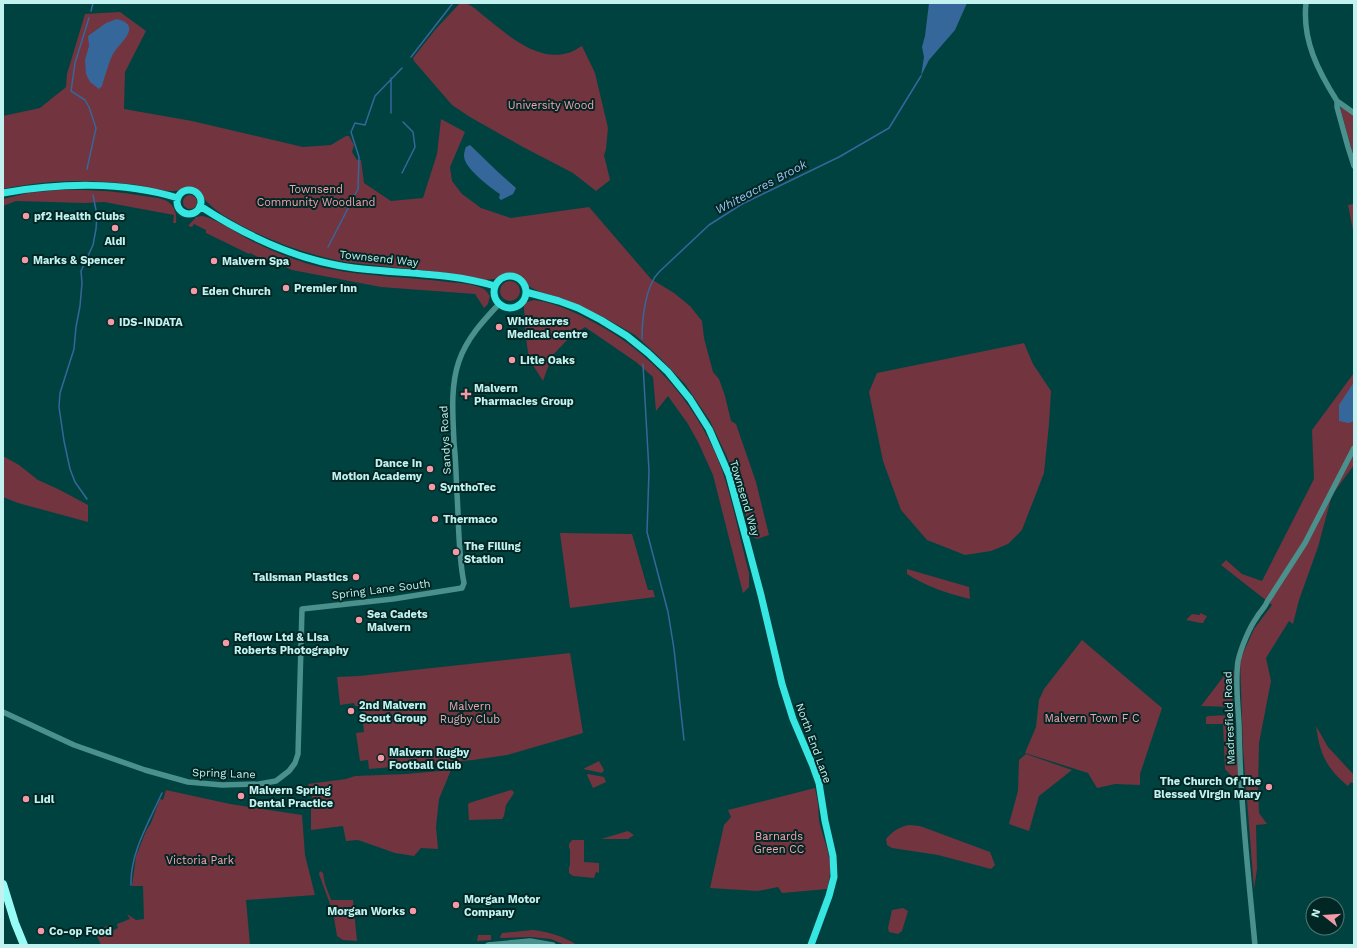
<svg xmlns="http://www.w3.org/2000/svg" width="1357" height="948" font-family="'Work Sans',sans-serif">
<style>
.green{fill:#72343f}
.water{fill:#35679a}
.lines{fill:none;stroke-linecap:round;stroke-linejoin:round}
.stream{stroke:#35679a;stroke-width:1.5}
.minor{stroke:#4a908c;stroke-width:5.5}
.major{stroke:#37e6e0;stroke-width:7}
.highway{stroke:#97fcf6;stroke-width:8}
.poi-dot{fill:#f49aa6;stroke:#022624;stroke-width:1.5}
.labels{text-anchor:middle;stroke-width:4;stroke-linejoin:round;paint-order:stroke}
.park-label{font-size:11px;fill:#f8a3ae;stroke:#022624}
.poi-label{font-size:11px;font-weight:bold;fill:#c2f2ef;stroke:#022624;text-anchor:start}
.street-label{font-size:11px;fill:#c2f2ef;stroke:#022624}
.water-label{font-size:12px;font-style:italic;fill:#9cc5f2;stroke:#022624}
</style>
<rect width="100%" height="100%" fill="#004240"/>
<path class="green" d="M 460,3 C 471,3 475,9 484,16 C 507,34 536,62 568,53 C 573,52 578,48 582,46 L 595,73 L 608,128 L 606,149 L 604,155 L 610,180 L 596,191 L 573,173 L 523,147 L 470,117 L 452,105 L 414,61 L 413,58 L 435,30 Z
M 120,12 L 146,31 L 125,72 L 124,109 L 192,121 L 303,147 L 331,145 L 346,136 L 349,136 L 354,145 L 352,152 L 357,160 L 361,160 L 364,183 L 391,201 L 423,198 L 437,154 L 441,119 L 465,132 L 450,167 L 452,181 L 462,194 L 481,208 L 511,218 L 589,207 L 651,279 L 674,293 L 690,306 L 702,321 L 704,338 L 713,372 L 719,379 L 725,396 L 731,421 L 736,424 L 756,482 L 769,535 L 757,539 L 753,537 L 728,459 L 710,421 L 685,384 L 657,355 L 635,335 L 605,318 L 564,299 L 540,292 L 528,286 L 518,276 L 507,274 L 495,279 L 484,280 L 447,273 L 344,262 C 301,253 260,238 223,215 C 217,211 212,207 207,202 C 202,197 201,191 195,189 C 187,186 179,192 171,191 C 157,191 143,185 129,184 C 86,179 46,180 3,189 L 3,116 L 40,108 L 66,87 L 67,74 L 85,14 Z
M 1340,107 L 1354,114 L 1354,158 Z
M 58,190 C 87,189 115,191 144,196 C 151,197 161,198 167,201 C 175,206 177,214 176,223 L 173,223 L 174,215 L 104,202 L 84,203 L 16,201 L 3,206 L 3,199 L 28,193 Z
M183 202a7 7 0 1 1 14 0a7 7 0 1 1-14 0Z
M 1354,204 L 1354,235 L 1348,205 Z
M 202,216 C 215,218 238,234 250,240 C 273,252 306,265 330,269 C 369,277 409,277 448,282 C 459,283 474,284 484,289 C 487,291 488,294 490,296 L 488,304 L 484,308 L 475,294 L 381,287 L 292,270 L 272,261 L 264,260 L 250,253 L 249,254 L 206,233 L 206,230 L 194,224 L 192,227 L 188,226 L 196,217 Z
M500 291a10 10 0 1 1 20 0a10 10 0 1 1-20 0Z
M 534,300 C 558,303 583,316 604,328 C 658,359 701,411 722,470 C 733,503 740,539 749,573 L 749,587 L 743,593 L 713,475 L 699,444 L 688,424 L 668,396 L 656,411 L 653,377 L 636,362 L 585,327 L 569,338 L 552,356 L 543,381 L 529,359 L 525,331 L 524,306 L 527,302 Z
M 1024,343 L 1033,364 L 1051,391 L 1049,424 L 1044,473 L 1022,530 L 1008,544 L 991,551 L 965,555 L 927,540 L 901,510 L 883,461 L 869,392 L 877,373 Z
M 1354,373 L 1354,465 L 1332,495 L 1318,547 L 1299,600 L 1293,624 L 1289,621 L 1266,658 L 1271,681 L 1259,743 L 1258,787 L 1259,813 L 1267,824 L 1256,825 L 1257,869 L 1254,889 L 1243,748 L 1240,660 L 1254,629 L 1272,605 L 1221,565 L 1226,560 L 1242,574 L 1262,581 L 1314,479 L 1312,430 Z
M 3,456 L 19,465 L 38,480 L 60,490 L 88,505 L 88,522 L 18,503 L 3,497 Z
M 560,533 L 632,534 L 648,590 L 653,590 L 655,597 L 570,608 Z
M 907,569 L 969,587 L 970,599 C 947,593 927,587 907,574 Z
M 1200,613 L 1207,616 L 1203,623 L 1201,623 L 1186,620 L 1192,614 L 1200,615 Z
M 1082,640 L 1162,708 L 1140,774 L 1140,785 L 1115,784 L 1097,788 L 1088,773 L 1025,753 L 1036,727 L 1039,700 L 1044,689 Z
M 570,653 L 583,733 L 507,755 L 473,760 L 369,769 L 368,760 L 360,761 L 356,733 L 364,732 L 361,706 L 355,706 L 354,703 L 340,705 L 337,677 L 359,676 Z
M 1234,671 L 1232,707 L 1201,706 L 1227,672 Z
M 1230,715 L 1232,717 L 1234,720 L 1239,783 L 1237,782 L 1225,769 L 1223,724 L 1206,724 L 1206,717 L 1208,716 Z
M 1316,726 L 1328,747 L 1354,775 L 1354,784 L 1351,782 L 1348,786 C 1326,768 1320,754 1316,726 Z
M 1026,754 L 1072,770 L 1039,796 L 1029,831 L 1009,824 L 1018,791 L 1019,760 Z
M 599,761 L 604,770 L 602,773 L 583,769 Z
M 451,770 L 439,799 L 436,827 L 438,849 L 421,848 L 414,856 L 395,853 L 358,840 L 346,841 L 343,826 L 311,830 L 311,806 L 312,795 L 308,784 L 346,779 L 355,776 L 406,774 Z
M 588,774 L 604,777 L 606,782 L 593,788 L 587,775 Z
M 815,788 C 816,793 817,798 818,803 C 819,810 818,818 820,825 C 827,851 835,861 827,889 L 782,893 L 778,887 L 758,891 L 710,888 L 724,825 L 731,817 L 728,810 Z
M 166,790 L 230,804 L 302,815 L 305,855 L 315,895 L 246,900 L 250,945 L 101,945 L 97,936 C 100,929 103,928 109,925 L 112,931 L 118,928 L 117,924 L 130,919 L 127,914 L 136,920 L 144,919 L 143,886 L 132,886 L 136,856 L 146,831 L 151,823 L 160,799 L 163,800 Z
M 511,790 L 513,791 L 514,793 L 506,805 L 504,816 L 502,819 L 469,820 L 468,805 L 469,803 Z
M 909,825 L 920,826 L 990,852 L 995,865 L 991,869 L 938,855 L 892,848 L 887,845 L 886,839 C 893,831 899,827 909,825 Z
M 628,831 L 634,835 L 628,839 L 601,839 Z
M 572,840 L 584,840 L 584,862 L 599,863 L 599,873 L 596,872 L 594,878 L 573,876 L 569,873 L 569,867 L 570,866 L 570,849 L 569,848 L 569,844 Z
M 320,871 L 323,873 L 325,884 L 331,900 L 353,900 L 357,941 L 343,940 L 337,936 L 333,912 L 319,874 Z
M 903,908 L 908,911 L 902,931 L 898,934 L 889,932 L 888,928 L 892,910 Z
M 533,930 C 549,932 563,936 577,945 L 565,945 L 551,939 L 530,937 L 501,938 L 500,937 L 502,933 Z
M 478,935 L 491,935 L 491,940 L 477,941 Z"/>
<path class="water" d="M 929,3 L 967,3 L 955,30 L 929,60 L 921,76 L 924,57 L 922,47 L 925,36 Z
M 117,19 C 145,26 117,44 112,56 C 108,65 105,76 102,86 L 99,89 L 90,82 L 86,74 L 85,60 L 89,46 L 88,36 L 106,23 Z
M 470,145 L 498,172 L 516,188 L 513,194 L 501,200 L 499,198 L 500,194 C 491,188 464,168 464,156 C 464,153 465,149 466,147 Z
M 1354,382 L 1354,421 L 1349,423 L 1339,421 L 1339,405 Z"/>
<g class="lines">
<path class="stream" d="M 91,11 L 93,3
M 411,57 L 453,3
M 391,113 L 391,78
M 87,169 L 96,128 L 89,107 L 85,100 L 71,91 L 75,63 L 89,18
M 402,173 L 415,147 L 413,132 L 403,122
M 328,247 L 358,189 L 359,157 L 351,132 L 355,123 L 365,125 L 375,96 L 402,68
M 642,339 C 642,320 645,286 659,272 L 709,225 L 742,204 L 839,157 L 889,128 L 921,76
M 643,364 L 649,471 L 647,532 L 668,612 L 674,649 L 684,740
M 87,499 L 75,482 L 70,469 L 64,441 L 59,407 L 60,393 L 74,349 L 76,327 L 80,306 L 82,283 L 81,271 L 93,245 L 96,229 L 97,215 L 93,195
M 131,885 C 130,853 149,822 162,793"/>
<path class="minor" d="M 1306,3 C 1302,40 1318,71 1337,101 L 1337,107 L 1348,147 L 1354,166
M 1337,101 L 1354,113
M 3,712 L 74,745 L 145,770 L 188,782 L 222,785 L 259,784 L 276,781 L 289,771 L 295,763 L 298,754 L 302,609 L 393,599 L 462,588 L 464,583 C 458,554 459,523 457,494 C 456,477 456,460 454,443 C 453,416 450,387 459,361 C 467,338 483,321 499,304
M 488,945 L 530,941 L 553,945
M 1255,945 C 1248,872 1240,798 1239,725 C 1238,704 1235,682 1238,661 C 1241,648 1249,628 1257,617 C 1260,611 1265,608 1267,602 L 1305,543 L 1354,448"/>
<path class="major" d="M177 202a12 12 0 1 1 24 0a12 12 0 1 1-24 0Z
M 3,193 C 59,183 123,181 178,198
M 200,206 C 246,236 299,261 354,268 C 401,274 449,272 495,286
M494 292a16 16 0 1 1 32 0a16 16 0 1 1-32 0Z
M 526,292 L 559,301 L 578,308 L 601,320 L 627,336 L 648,353 L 668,372 L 690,399 L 709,429 L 729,475 L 761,595 L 782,684 L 793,719 L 813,766 L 819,783 L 825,821 L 833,856 L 834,877 L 829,896 L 811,945"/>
<path class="highway" d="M 3,884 L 15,923 L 24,945"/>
</g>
<g class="poi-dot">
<circle cx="26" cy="216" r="4"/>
<circle cx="115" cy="228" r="4"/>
<circle cx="25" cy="260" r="4"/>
<circle cx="214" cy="261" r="4"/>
<circle cx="286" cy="288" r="4"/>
<circle cx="194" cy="291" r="4"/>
<circle cx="111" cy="322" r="4"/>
<circle cx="499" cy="327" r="4"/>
<circle cx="512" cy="360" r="4"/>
<path d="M464 388h4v4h4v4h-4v4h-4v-4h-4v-4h4z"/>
<circle cx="430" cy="469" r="4"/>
<circle cx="432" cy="487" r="4"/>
<circle cx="435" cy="519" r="4"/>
<circle cx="456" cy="552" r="4"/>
<circle cx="356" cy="577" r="4"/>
<circle cx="359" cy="620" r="4"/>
<circle cx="226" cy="643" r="4"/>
<circle cx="351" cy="711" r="4"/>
<circle cx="381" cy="758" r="4"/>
<circle cx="1269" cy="787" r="4"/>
<circle cx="241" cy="796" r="4"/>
<circle cx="26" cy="799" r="4"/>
<circle cx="456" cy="905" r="4"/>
<circle cx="413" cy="911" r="4"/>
<circle cx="41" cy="931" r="4"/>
</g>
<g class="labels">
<g class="park-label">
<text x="551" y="109">University Wood</text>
<text x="316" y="193">Townsend<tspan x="316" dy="13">Community Woodland</tspan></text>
<text x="470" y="710">Malvern<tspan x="470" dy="13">Rugby Club</tspan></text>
<text x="1092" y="722">Malvern Town F C</text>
<text x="779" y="840">Barnards<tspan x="779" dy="13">Green CC</tspan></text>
<text x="200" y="864">Victoria Park</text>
</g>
<g class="poi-label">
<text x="34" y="220">pf2 Health Clubs</text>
<text x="115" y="245" text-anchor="middle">Aldi</text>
<text x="33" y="264">Marks &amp; Spencer</text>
<text x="222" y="265">Malvern Spa</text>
<text x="294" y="292">Premier Inn</text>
<text x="202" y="295">Eden Church</text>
<text x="507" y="325">Whiteacres<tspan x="507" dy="13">Medical centre</tspan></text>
<text x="119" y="326">IDS-INDATA</text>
<text x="520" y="364">Litle Oaks</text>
<text x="474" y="392">Malvern<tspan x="474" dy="13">Pharmacies Group</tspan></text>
<text x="422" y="467" text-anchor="end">Dance In<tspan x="422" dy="13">Motion Academy</tspan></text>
<text x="440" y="491">SynthoTec</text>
<text x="443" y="523">Thermaco</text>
<text x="464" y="550">The Filling<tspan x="464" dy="13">Station</tspan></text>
<text x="348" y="581" text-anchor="end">Talisman Plastics</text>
<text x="367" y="618">Sea Cadets<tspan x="367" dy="13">Malvern</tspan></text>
<text x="234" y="641">Reflow Ltd &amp; Lisa<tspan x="234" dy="13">Roberts Photography</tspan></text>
<text x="359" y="709">2nd Malvern<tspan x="359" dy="13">Scout Group</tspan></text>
<text x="389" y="756">Malvern Rugby<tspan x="389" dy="13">Football Club</tspan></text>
<text x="1261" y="785" text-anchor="end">The Church Of The<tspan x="1261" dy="13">Blessed Virgin Mary</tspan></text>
<text x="249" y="794">Malvern Spring<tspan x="249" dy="13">Dental Practice</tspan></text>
<text x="34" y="803">Lidl</text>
<text x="464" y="903">Morgan Motor<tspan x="464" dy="13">Company</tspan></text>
<text x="405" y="915" text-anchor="end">Morgan Works</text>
<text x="49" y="935">Co-op Food</text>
</g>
<g class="street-label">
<text transform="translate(379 258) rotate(6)" y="4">Townsend Way</text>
<text transform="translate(445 440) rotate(-93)" y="4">Sandys Road</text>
<text transform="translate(745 498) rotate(73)" y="4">Townsend Way</text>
<text transform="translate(381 589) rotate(-7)" y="4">Spring Lane South</text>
<text transform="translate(1229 718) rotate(-92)" y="4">Madresfield Road</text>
<text transform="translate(814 743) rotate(70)" y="4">North End Lane</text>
<text transform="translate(224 773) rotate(2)" y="4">Spring Lane</text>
</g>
<g class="water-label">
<text transform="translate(761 187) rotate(-28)" y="4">Whiteacres Brook</text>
</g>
</g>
<rect width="1357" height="948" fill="none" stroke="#c2f2ef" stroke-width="8"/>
<g transform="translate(1325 916) rotate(287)"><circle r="19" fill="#022624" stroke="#4f7875"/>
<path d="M0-3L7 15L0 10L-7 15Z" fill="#f49aa6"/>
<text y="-6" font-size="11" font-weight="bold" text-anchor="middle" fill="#c2f2ef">N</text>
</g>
</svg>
